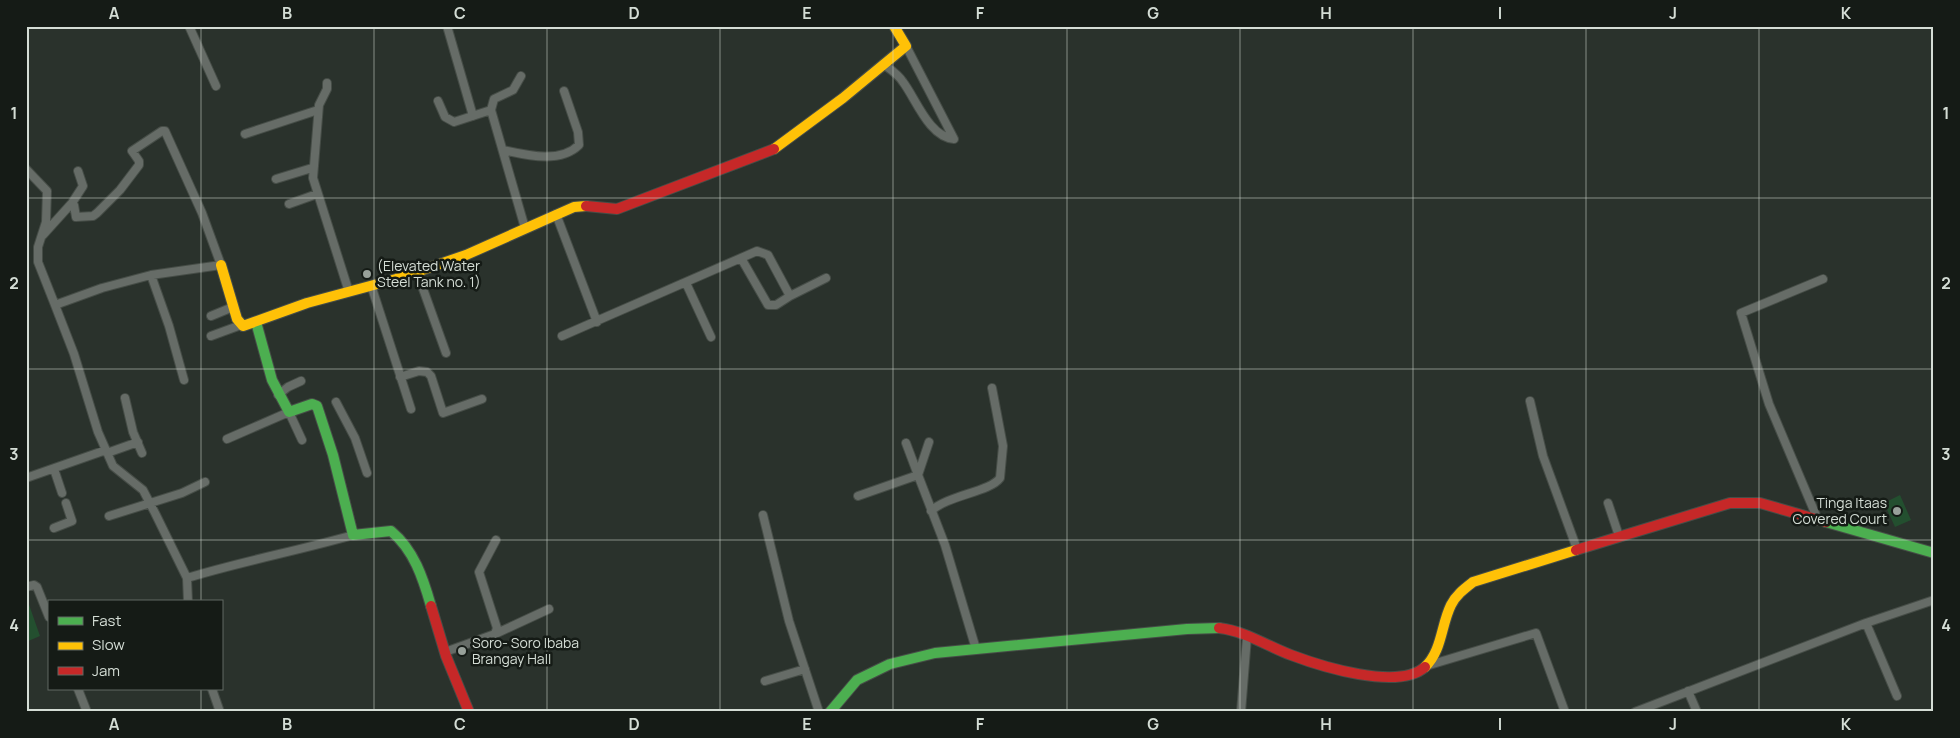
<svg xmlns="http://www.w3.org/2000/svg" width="1960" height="738" font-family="Manrope,sans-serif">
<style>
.green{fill:#234f2f}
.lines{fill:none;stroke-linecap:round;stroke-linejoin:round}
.street-casing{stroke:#464d47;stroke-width:10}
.fast-casing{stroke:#464d47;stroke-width:12}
.slow-casing{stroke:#464d47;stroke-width:12}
.jam-casing{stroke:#464d47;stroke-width:12}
.street{stroke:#666c67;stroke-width:8}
.fast{stroke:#4caf50;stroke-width:10}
.slow{stroke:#ffc107;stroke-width:10}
.jam{stroke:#c62828;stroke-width:10}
.grid{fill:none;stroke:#d4ddd5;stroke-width:1;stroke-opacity:0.55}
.poi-dot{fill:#98a19a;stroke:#151b16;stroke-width:2}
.labels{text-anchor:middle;stroke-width:5;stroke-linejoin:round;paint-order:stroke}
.poi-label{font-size:14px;fill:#d4ddd5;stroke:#151b16;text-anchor:start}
.neatline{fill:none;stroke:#d4ddd5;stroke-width:2}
.grid-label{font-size:16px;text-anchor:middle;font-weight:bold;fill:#d4ddd5}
</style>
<rect width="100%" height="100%" fill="#2a322c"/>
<path class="green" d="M 1900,495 L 1911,520 L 1895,527 L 1884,503 Z
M 26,596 L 40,636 L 26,642 Z"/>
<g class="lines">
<defs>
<path id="street" d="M 189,26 L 216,86
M 447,26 L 473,116
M 883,64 C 890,69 898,74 903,82 C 916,99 929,137 954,139 L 906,46
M 521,76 L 513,90 L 494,99 L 491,110 L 525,228
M 327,83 L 327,89 L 319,105 L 313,178 L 349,292
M 438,101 L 445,117 L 454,122 L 491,110
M 245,134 L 318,110
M 503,150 C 526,155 560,164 579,145 L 578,132 L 564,91
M 26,169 L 47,191 L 46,222 L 38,247 L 38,262 L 55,305 L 102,288 L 151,275 L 221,265 L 202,213 L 165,131 L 162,131 L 132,151 L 139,161 L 139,165 L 120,190 L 97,213 L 93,216 L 76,217 L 74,205 L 71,204 L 43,235
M 276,179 L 312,168
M 72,203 L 83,186 L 78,171
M 289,204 L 317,194
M 556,214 L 597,322
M 741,258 L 768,305 L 776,305 L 790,296
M 417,272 L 446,353
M 151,275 L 169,326 L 184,380
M 686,283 L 711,337
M 371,285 L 411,409
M 55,305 L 74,354 L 98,432 L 113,466 L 143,490 L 155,513 L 187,578 L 188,602
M 211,316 L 233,307
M 211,336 L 241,325
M 562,336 L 757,251 L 768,255 L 790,296 L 826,278
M 400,377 L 419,371 L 427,372 L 431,376 L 443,413 L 482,399
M 278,395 L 288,387 L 301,381
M 125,398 L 133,432 L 142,453
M 1530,401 L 1543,456 L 1577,549
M 336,402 L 355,438 L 367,473
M 227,439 L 289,412 L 302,440
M 929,442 L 918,475 L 945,545 L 976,649
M 107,453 L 138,442
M 54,469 L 62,493
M 26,478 L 106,450
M 858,496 L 918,475 L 906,443
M 1608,503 L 1619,536
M 931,511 C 948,495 990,492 1000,478 L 1003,446 L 992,388
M 763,515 L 789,621 L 819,712
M 109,516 L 182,493 L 205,482
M 1818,520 L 1769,404 L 1741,313 L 1823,279
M 54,528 L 72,521 L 66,503
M 187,578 C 242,561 298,551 353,535
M 26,587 L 34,585 L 37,587 L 49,617
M 495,634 L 549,609
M 445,652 L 495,634 L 497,628 L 479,572 L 496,540
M 1426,666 L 1536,633 L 1565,712
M 765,681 L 805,669
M 78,689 L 87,712
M 212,689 L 220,712
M 1688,691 L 1697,712
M 1897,696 L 1866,623 L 1934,600
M 1241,712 L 1247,637
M 1635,712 L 1866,623"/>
<path id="fast" d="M 256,322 L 272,380 L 289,412 L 312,404 L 317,406 L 333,455 L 353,535 L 391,531 C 414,550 423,578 431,606
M 1826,522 L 1934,553
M 830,712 L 857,680 L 890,664 L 935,653 L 1187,629 L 1219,628"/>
<path id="slow" d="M 774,149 L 843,98 L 906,46 L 894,26
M 221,265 L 237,319 L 243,326 L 307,303 L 396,279 L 466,255 L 574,207 L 586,206
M 1425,667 C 1442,651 1441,625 1451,605 C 1456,595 1464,589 1473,582 L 1576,550"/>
<path id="jam" d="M 586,206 L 617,209 L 774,149
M 1576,550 L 1730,503 L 1760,503 L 1826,522
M 431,606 L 446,656 L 469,712
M 1219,628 C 1245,631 1267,646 1291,655 C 1320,666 1398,691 1425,667"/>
</defs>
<use href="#street" class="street-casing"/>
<use href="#fast" class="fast-casing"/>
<use href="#slow" class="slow-casing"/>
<use href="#jam" class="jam-casing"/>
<use href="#street" class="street"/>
<use href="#fast" class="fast"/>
<use href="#slow" class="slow"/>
<use href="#jam" class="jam"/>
</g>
<path class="grid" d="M 201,26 L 201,602M 374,26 L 374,712M 547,26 L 547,712M 720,26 L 720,712M 893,26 L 893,712M 1067,26 L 1067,712M 1240,26 L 1240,712M 1413,26 L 1413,712M 1586,26 L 1586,712M 1759,26 L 1759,712M 26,198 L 1934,198M 26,369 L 1934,369M 26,540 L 1934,540M 201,689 L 201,712"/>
<g class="poi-dot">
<circle cx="367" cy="274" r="5"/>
<circle cx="1897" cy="511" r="5"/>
<circle cx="462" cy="651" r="5"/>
</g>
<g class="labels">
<g class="poi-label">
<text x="377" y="271">(Elevated Water<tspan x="377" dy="16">Steel Tank no. 1)</tspan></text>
<text x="1887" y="508" text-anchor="end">Tinga Itaas<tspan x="1887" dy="16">Covered Court</tspan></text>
<text x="472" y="648">Soro- Soro Ibaba<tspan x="472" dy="16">Brangay Hall</tspan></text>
</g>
</g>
<rect width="1960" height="738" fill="none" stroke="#151b16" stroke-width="55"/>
<rect x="48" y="600" width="175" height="90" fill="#151b16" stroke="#616962"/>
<rect x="58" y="617" width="25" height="8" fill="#4caf50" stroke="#616962"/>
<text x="92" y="626" font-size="15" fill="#d4ddd5">Fast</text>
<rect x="58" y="642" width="25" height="8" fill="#ffc107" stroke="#616962"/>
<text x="92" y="650" font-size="15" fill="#d4ddd5">Slow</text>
<rect x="58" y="667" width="25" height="8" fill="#c62828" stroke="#616962"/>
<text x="92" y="676" font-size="15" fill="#d4ddd5">Jam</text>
<rect x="28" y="28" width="1904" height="682" class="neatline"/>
<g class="grid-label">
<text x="114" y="19">A</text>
<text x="287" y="19">B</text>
<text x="460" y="19">C</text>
<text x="634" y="19">D</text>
<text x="807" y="19">E</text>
<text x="980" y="19">F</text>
<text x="1153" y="19">G</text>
<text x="1326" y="19">H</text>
<text x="1500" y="19">I</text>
<text x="1673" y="19">J</text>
<text x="1846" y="19">K</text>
<text x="14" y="119">1</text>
<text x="1946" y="119">1</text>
<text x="14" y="289">2</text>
<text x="1946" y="289">2</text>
<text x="14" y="460">3</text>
<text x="1946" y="460">3</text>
<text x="14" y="631">4</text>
<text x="1946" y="631">4</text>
<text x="114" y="730">A</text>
<text x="287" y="730">B</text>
<text x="460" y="730">C</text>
<text x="634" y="730">D</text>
<text x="807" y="730">E</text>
<text x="980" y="730">F</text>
<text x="1153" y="730">G</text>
<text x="1326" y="730">H</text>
<text x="1500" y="730">I</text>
<text x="1673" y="730">J</text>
<text x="1846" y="730">K</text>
</g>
</svg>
